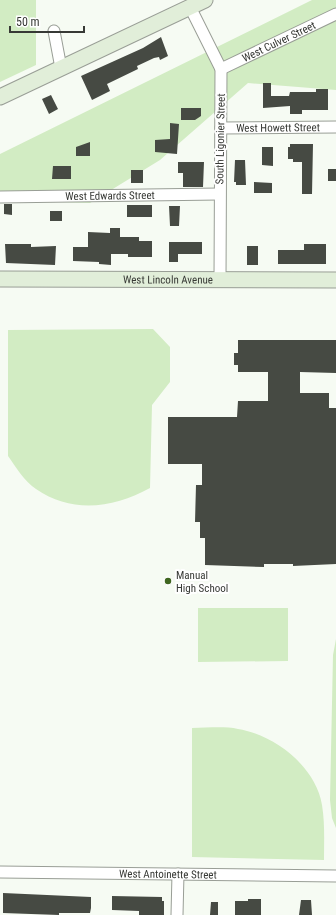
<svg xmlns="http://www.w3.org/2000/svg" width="336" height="915" font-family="'Roboto Condensed',sans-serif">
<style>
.green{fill:#d2ecc3}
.building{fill:#464a43}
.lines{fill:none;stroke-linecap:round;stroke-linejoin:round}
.minor-casing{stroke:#999e96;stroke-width:13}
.secondary-casing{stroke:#999e96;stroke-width:17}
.minor{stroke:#fff;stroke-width:11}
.secondary{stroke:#e1eed9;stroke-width:15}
.poi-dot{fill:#3f6620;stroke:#fff;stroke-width:1.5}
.labels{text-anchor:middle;stroke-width:4;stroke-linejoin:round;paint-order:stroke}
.street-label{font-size:11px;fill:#373935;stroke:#fff}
.poi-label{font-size:11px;fill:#373935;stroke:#fff;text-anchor:start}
</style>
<rect width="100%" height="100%" fill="#f6fbf3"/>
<path class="green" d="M 0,0 L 36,0 L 36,65 L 0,82 Z
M 312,0 L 336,0 L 336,90 L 248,83 L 160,160 L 90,203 L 0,200 L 0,154 Z
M 153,329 L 170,347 L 170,382 L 152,405 L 150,488 C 114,508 72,514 36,489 C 24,481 16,467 8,456 L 8,330 Z
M 198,608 L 288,608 L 288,661 L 198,662 Z
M 336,639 L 336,828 L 332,818 L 330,800 L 333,655 Z
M 192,728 C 207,728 224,726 238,729 C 275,735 316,767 322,805 C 325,823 324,842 324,860 L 192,857 Z"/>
<path class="building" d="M 161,37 L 168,56 L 160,60 L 159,57 L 154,58 L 137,66 L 138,69 L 107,84 L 110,91 L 92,100 L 81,76 L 143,48 Z
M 263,83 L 271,83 L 271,96 L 289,96 L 290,92 L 316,92 L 316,89 L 328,89 L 328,110 L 302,110 L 302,114 L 290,114 L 290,106 L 263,108 Z
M 51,95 L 58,109 L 49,114 L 42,99 Z
M 181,108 L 201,108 L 201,116 L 195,120 L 181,120 Z
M 170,123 L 179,124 L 177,154 L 155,152 L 155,140 L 170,139 Z
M 90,142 L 90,156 L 76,156 L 76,147 Z
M 290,144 L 313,144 L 312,194 L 302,194 L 302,162 L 293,162 L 293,159 L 288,159 L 288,147 L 290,147 Z
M 262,147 L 273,147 L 273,166 L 262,165 Z
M 235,160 L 245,160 L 246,185 L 236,185 L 236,182 L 234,182 Z
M 178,162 L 204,162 L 203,187 L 183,187 L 183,173 L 178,173 Z
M 53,166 L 71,166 L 71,179 L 52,179 Z
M 328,169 L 336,169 L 336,181 L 328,181 Z
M 131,170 L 143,170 L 143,183 L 131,183 Z
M 254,182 L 272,183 L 272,193 L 254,193 Z
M 4,204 L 12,204 L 12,215 L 4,214 Z
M 127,205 L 152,205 L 152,217 L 127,217 Z
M 169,206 L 180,206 L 179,226 L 170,226 Z
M 50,211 L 62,211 L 62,221 L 50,221 Z
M 110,228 L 120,228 L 120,237 L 139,237 L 139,241 L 152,241 L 152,257 L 128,257 L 128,254 L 111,254 L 111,265 L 99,264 L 99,262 L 73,261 L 73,247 L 88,247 L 88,232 L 110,233 Z
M 169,242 L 202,242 L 202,254 L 178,254 L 178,262 L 169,262 Z
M 5,244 L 31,244 L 31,247 L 56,246 L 55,265 L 6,263 Z
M 304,244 L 326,244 L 326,264 L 278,264 L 278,250 L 304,250 Z
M 247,246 L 258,246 L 258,265 L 247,265 Z
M 238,340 L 336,340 L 336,373 L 300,372 L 300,393 L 329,393 L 329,408 L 336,408 L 336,564 L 293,566 L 293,564 L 264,564 L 264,567 L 205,565 L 205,538 L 200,538 L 200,522 L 195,522 L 196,485 L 202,485 L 202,464 L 168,464 L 168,417 L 237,417 L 238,401 L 268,401 L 268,372 L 238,372 L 238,365 L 234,365 L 234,353 L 238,353 Z
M 3,893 L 91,897 L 91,908 L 90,913 L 59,913 L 59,915 L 3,913 Z
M 112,896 L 162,897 L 162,901 L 164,901 L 164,915 L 139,915 L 139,911 L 112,910 Z
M 248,899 L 261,899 L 261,915 L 235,915 L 235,901 L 248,901 Z
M 301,900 L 311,900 L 312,915 L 299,915 Z
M 211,902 L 218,902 L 218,915 L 210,915 Z"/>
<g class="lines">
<defs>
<g id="minor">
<path d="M 190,7 L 221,69 L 220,279"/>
<path d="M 54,31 L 61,68"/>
<path id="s1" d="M 221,69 L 336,14"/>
<path id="s2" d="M 221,128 L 336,127"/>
<path id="s3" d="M 0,197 L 219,194"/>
<path id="s4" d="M 0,872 L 336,876"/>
<path d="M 177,915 L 178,874"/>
</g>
<g id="secondary">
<path d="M 0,97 L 205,0"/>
<path id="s5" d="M 0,279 L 336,280"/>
</g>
</defs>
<use href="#minor" class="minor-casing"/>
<use href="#secondary" class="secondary-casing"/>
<use href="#minor" class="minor"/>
<use href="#secondary" class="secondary"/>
</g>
<circle class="poi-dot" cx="168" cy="581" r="4"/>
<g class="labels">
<g class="street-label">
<text dy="4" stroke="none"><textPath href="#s1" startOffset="64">West Culver Street</textPath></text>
<text dy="4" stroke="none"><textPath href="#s2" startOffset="57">West Howett Street</textPath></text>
<text transform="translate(220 139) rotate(-89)" y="4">South Ligonier Street</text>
<text dy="4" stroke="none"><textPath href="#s3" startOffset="110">West Edwards Street</textPath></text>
<text dy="4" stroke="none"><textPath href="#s5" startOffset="168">West Lincoln Avenue</textPath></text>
<text dy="4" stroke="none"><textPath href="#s4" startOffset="168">West Antoinette Street</textPath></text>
</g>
<g class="poi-label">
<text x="176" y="579">Manual<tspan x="176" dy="13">High School</tspan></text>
</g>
</g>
<path d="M10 26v6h74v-6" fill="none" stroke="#373935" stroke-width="2"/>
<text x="16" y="26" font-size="12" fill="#373935" stroke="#ffffff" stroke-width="3" paint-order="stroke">50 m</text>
</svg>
